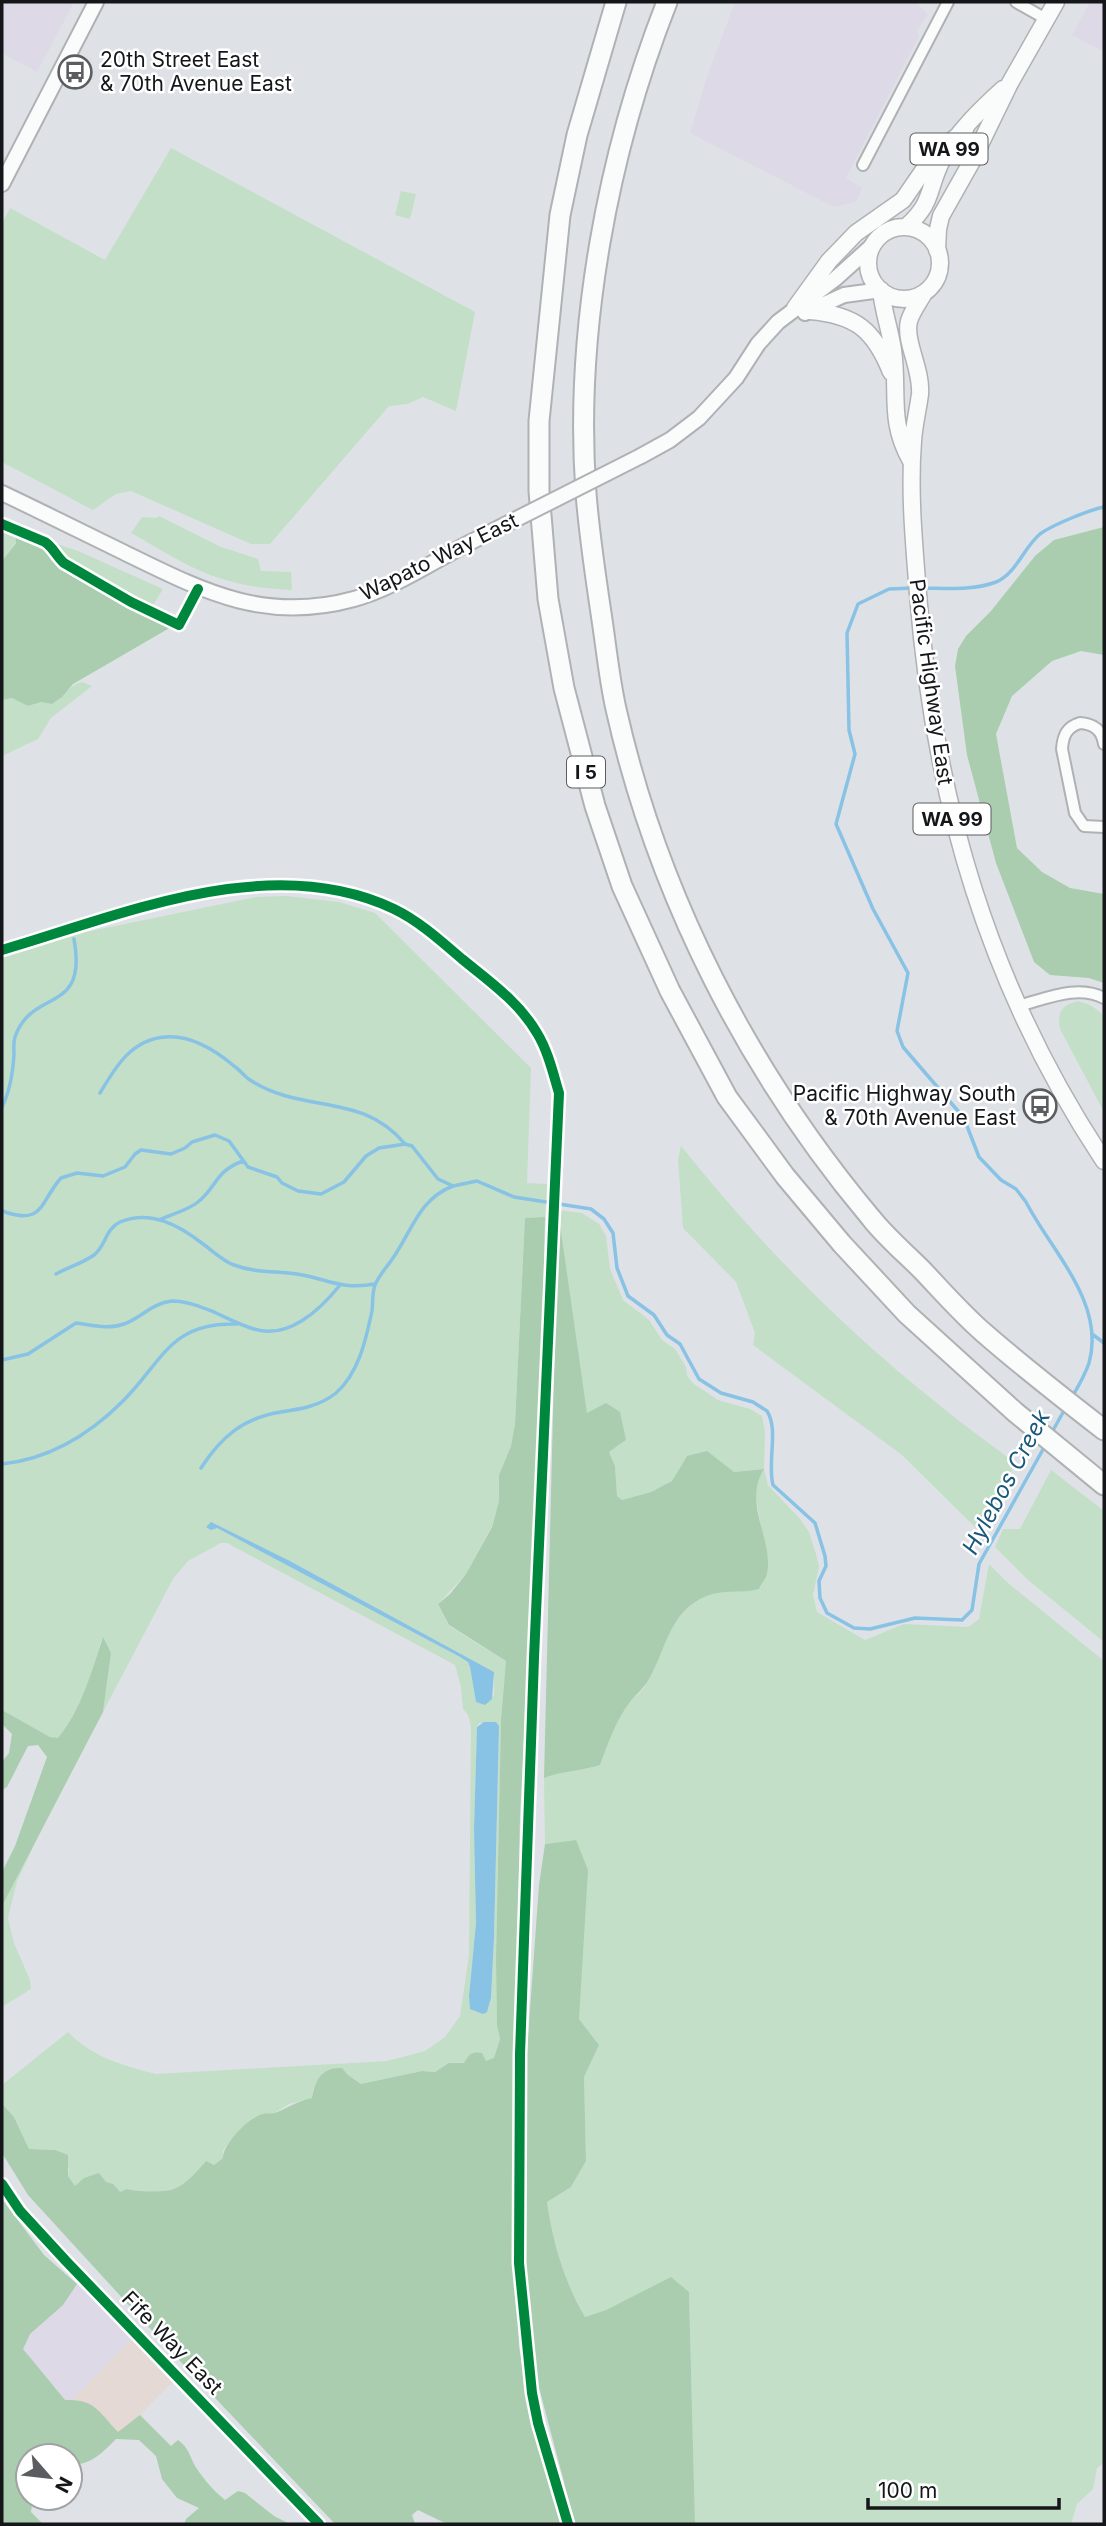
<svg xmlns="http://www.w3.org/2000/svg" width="1106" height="2526" font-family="Inter,sans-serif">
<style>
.commercial{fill:#e4d9d5}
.industrial{fill:#ddd9e6}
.green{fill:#c3dfc8;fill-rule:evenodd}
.forest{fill:#a9cdae}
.water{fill:#88c2e4}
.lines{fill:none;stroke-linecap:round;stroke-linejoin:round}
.stream{stroke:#88c2e4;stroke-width:3.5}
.minor-casing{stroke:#afb2b4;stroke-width:14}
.secondary-casing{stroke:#afb2b4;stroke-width:18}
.primary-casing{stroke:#afb2b4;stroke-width:19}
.motorway-casing{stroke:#afb2b4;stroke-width:23}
.minor{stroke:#fafbfb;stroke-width:10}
.secondary{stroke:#fafbfb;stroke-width:14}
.primary{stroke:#fafbfb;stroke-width:16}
.motorway{stroke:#fafbfb;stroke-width:19}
.secondary-bridge-casing{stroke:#afb2b4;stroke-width:18;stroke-linecap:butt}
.secondary-bridge{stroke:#fafbfb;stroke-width:14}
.cycleway-casing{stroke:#fff;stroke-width:15}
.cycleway{stroke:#00873e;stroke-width:10}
.labels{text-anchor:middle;stroke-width:5;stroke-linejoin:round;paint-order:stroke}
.shield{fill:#fff;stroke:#5a5c5e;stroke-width:2}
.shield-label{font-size:19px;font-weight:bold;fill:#141619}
.poi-label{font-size:21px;fill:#141619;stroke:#fff;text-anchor:start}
.street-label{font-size:21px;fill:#141619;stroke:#fff}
.water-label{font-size:23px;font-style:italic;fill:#1a5879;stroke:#fff}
</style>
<rect width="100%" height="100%" fill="#dee2e6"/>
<path class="commercial" d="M 132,2339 L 174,2381 L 112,2443 L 71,2401 Z"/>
<path class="industrial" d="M 2,2 L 74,2 L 37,72 L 2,53 Z
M 735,2 L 915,2 L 928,14 L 917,30 L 919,36 L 846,178 L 862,188 L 856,202 L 834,207 L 690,133 L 707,77 Z
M 1090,2 L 1104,2 L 1104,52 L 1072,35 Z
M 77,2284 L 132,2339 L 67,2405 L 12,2349 Z"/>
<path class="green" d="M 171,148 L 475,312 L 456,411 L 423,397 L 407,404 L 389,406 L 270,544 L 251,544 L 131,491 L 116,494 L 93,510 L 2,462 L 2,224 L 10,208 L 105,260 Z
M 401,191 L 416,194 L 410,219 L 395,215 Z
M 159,516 L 221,547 L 258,559 L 261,571 L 291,572 L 292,590 C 270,589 248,587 226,580 C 192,571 162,550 131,533 L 142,517 L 156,518 Z
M 2,529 L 15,534 L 16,542 L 2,561 L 2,581 Z
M 54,543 L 78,551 L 163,589 L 153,605 L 64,557 Z
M 82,682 L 92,686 L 51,718 L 38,739 L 2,756 L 2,700 L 12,698 L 28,706 L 41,702 L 52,704 C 63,697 69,685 82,682 Z
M 287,896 L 339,902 L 375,913 L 531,1068 L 527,1183 L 547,1184 L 545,1217 L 525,1218 L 515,1424 L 511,1446 L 499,1475 L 499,1501 L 492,1526 L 466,1574 L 438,1604 L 449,1626 L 506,1661 L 501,1719 L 496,1959 L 497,2026 L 500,2039 L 494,2059 L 486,2062 L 449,2063 L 435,2072 L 422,2071 L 361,2084 L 348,2075 L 342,2068 L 313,2089 L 312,2098 L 289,2104 L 273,2114 L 263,2114 L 235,2135 L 223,2150 L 223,2158 L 214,2165 L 206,2161 C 197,2171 185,2186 171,2190 C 161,2192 136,2192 127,2189 L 120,2192 L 75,2186 L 68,2176 L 69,2168 L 55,2150 L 29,2149 L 14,2117 L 2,2104 L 2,2085 L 68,2032 C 92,2057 124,2066 156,2074 L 387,2061 L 425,2051 L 445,2037 L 460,2016 L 469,1955 L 471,1727 L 468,1715 L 463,1709 L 461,1687 L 455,1665 L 227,1543 L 221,1543 L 188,1561 L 173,1579 L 103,1712 L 111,1653 L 102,1638 C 92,1671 81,1711 58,1739 L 50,1737 L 2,1710 L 2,957 L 81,933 L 256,897 ZM 211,1523 L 290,1561 L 494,1672 L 494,1696 L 476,1702 L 470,1667 L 468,1662 L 460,1657 L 217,1528 ZM 479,1723 L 499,1726 L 494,1938 L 491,1998 L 487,2012 L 469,1996 L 476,1923 L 474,1829 L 477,1727 Z
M 1078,1001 L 1090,1005 L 1104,1015 L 1104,1112 L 1060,1029 C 1057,1013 1061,1005 1078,1001 Z
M 681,1146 C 781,1271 886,1370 1016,1463 L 978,1530 L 902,1455 L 753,1345 L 755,1333 L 736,1282 L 683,1228 L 678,1160 Z
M 558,1210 L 582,1213 L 599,1224 L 606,1236 L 610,1269 L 623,1300 L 649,1320 L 662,1340 L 675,1349 L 686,1367 L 687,1376 L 694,1384 L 718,1400 L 750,1409 L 762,1416 L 765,1433 L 764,1469 L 768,1485 L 800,1519 L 809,1532 L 816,1554 L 819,1567 L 813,1595 L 817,1612 L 865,1640 L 904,1624 L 968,1627 L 979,1619 L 989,1564 L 1008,1583 L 1104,1661 L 1104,2463 L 1097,2468 L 1093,2489 L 1077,2504 L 1071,2524 L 695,2524 L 689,2292 L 670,2278 L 606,2310 L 585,2317 C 563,2278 554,2246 547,2202 L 571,2187 L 586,2161 L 584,2077 L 599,2045 L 579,2019 L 581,1966 L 576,1840 L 545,1844 L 544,1778 C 562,1771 581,1771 600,1765 C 608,1744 616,1720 630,1702 C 635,1696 641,1693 645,1686 C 661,1658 668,1619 697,1601 C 719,1587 736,1595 759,1589 L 767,1575 L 767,1560 L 756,1498 L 756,1482 L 763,1469 L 734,1472 L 687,1456 L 672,1481 L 651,1492 L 622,1500 L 617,1496 L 615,1466 L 609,1452 L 626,1440 L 587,1414 Z
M 1051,1470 L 1104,1511 L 1104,1642 L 1028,1580 L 995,1547 L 1003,1529 L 1020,1529 Z
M 49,1814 L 17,1881 L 8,1918 L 14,1943 L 30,1980 L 31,1989 L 2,2007 L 2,1906 Z"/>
<path class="forest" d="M 1104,527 L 1104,655 L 1081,651 L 1052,661 L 1012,696 L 996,734 L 1017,848 L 1042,872 L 1070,888 L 1104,894 L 1104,983 L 1089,978 L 1050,975 L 1034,962 L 996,863 L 967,755 L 955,666 L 958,649 L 966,636 L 991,611 L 1035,556 L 1054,540 Z
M 15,534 L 46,548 L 64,568 L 130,607 L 173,626 L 73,684 L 62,697 L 52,704 L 41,702 L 28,706 L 12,698 L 2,700 L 2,561 L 16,543 Z
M 558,1210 L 587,1413 L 606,1403 L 620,1412 L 626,1440 L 609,1452 L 615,1466 L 617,1496 L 622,1500 L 651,1492 L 672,1481 L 687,1456 L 707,1451 L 734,1472 L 764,1469 C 742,1504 774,1539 767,1574 C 766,1579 761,1584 759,1589 C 736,1595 719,1587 697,1601 C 669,1618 665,1650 650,1677 C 645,1688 637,1693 630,1702 C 616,1720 608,1744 600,1765 C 581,1771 562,1771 544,1778 Z
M 545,1217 L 540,1433 L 520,1816 L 515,2053 L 515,2215 L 519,2346 L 527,2397 L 553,2500 L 563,2524 L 447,2524 L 418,2510 L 412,2515 L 415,2524 L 335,2524 L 179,2360 L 28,2195 L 2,2153 L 2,2104 L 14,2117 L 29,2149 L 55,2150 L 68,2155 L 68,2176 L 75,2186 L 84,2178 L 99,2173 L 106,2182 L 113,2184 L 120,2192 L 127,2189 C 136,2192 162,2192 171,2190 C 185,2186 197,2171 206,2161 L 214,2165 L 223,2158 C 223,2144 249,2117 263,2114 C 267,2113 271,2114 275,2113 C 288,2108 297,2101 312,2098 C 315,2080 322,2067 342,2068 L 348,2075 L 361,2084 L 422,2071 L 435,2072 L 449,2063 L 464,2063 C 469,2054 472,2051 482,2053 L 486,2061 L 494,2058 L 500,2039 L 497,2026 L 496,1959 L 501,1719 L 506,1661 L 449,1625 L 438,1604 L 450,1594 L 466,1574 L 492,1527 L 499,1501 L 499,1475 L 511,1446 L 515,1424 L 525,1218 Z
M 103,1637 L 111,1653 L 103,1712 L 2,1906 L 2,1872 L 15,1846 L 47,1757 L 38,1745 L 28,1746 L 7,1787 L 2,1790 L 2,1762 L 9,1753 L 12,1734 L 2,1724 L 2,1710 L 50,1737 L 58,1738 C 81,1711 92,1670 103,1637 Z
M 576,1840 L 588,1870 L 579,2019 L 599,2045 L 584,2077 L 586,2161 L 571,2187 L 547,2202 C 553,2243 564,2281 585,2317 L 606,2310 L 671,2277 L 689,2292 L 695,2524 L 575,2524 L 536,2376 L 526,2266 L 527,2051 L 539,1885 L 545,1844 Z
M 2,2199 L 44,2255 L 77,2284 L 63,2305 L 30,2334 L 23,2349 L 65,2400 C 95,2399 98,2411 118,2432 L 140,2415 L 171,2446 L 178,2440 C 191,2450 189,2457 197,2469 C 206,2482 214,2491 225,2500 L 238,2491 L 245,2493 L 274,2516 L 290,2524 L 184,2524 L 186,2519 L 199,2508 L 177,2498 L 162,2479 L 156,2456 L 139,2440 L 116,2439 C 102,2453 91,2465 70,2465 L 70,2456 L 28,2456 L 28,2498 L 33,2498 L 31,2512 L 43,2524 L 2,2524 Z"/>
<path class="water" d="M 211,1522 L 290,1561 L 494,1672 L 492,1699 L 485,1705 L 476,1702 L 470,1667 L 468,1662 L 460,1657 L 217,1528 L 211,1530 L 206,1527 Z
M 484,1722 L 496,1722 L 499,1726 L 494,1938 L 491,1998 L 487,2012 L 483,2014 L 470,2009 L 469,1996 L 476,1923 L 474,1829 L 477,1727 Z"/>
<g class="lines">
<path class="stream" d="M 913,588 L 889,589 L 858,604 L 847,633 L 849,730 L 855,754 L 836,824 L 873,909 L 908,973 L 897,1031 L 903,1047 L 958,1111 L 967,1126 L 979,1157 L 1001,1180 L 1016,1189 L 1026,1202 C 1051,1251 1106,1303 1089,1363 C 1085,1375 1078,1387 1072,1397
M 921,588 C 945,588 973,591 996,582 C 1016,574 1024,547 1040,534 C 1052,525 1089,510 1104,507
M 100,1093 C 116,1066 132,1039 166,1037 C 191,1035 216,1051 234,1066 C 240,1070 244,1076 250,1080 C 305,1115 360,1091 405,1144
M 2,1107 C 10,1091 13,1072 14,1054 C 14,1048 13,1043 15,1037 C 32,987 88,1016 74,939
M 2,1211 C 44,1226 39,1203 61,1178 L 77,1173 L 103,1176 L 125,1167 L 135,1154 L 141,1150 L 171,1154 L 185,1148 L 192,1142 L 215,1135 L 229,1141 L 248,1167 L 277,1177 L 282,1183 L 298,1191 L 321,1194 L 344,1182 L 366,1156 L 379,1148 L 405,1144 L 412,1146 L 438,1179 L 453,1186 L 477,1181 L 514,1197 L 591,1209 L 604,1219 L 613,1233 L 617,1268 L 628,1296 L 654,1315 L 667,1335 L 680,1344 L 699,1379 L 721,1393 L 753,1402 L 767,1411 C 779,1430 767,1462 773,1485 L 815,1523 L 825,1556 L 826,1566 L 819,1581 L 820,1598 L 827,1613 L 854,1628 L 870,1629 L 915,1618 L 962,1620 L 972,1610 L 979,1564 L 1046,1444
M 161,1219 C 173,1214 188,1210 198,1202 C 217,1187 215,1171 243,1161
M 56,1274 C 69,1267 83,1263 94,1255 C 106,1246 105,1229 120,1222 C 151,1209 180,1226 203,1244 C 213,1251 223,1261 234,1265 C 255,1273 276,1271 297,1274 C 328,1279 341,1290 375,1284
M 1092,1334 L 1104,1343
M 2,1360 L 28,1354 L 76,1323 C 92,1325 108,1330 124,1324 C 141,1318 152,1303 172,1301 C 187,1301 201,1307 214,1312 C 227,1318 240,1325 254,1329 C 288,1340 320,1310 340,1285
M 1051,1434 L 1066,1407
M 2,1464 C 50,1459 89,1435 123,1401 C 163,1361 170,1322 237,1324
M 201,1468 C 221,1437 243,1418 281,1412 C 301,1409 320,1406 336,1393 C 359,1373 366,1339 372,1311 C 373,1303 372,1293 375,1285 C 379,1275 387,1267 393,1258 C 412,1231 419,1199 453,1186"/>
<defs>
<path id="minor" d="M 1016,2 L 1046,19
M 863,165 L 948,2
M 1104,744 C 1102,730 1094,724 1080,723 C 1067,727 1063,735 1062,749 L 1075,813 L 1084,826 L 1104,827
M 1018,1006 C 1046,999 1077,984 1104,998
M 2,2184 L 20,2211 L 66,2261 L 319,2524"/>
<path id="secondary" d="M 2,184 L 96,2
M 805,313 L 844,295 L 881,290
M 641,456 L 670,440 L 699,418 L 736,378 L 758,344 L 778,322 L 835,279 L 874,244
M 2,493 C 42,512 82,532 121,551 C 201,590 263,624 354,599 C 394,588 432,562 469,543"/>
<path id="primary" d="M 906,227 C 934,202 927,190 942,160 C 956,133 981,109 1003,89
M868 263a36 36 0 1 1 72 0a36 36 0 1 1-72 0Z
M 937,250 L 938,229 L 941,216 L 972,161 L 1010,83 L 1056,2
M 881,290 C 883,311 890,329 893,350 C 899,393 888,421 911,461
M 924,293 C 919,302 912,311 909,321 C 904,341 922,369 920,394 C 918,410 914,425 913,441 C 909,492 914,543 918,594 C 934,800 989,988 1104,1161
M 795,308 L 829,261 L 856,233 L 903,200 L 934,155 L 965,130
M 810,311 C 856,315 874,330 891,372"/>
<path id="motorway" d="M 616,2 L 577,135 L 560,215 L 539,421 L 539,491 L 548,599 L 564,688 L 595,806 L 622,886 L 670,991 L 727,1097 L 785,1176 L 842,1244 L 907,1314 L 1015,1412 L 1104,1485
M 667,2 C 608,152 574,331 586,493 C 589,533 595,573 601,613 C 606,645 609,678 616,709 C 658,896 748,1071 871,1218 C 886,1237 905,1253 922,1270 C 942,1291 962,1314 984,1333 C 1023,1367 1064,1399 1104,1430"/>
</defs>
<use href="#minor" class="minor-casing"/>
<use href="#secondary" class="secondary-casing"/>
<use href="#primary" class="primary-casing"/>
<use href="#motorway" class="motorway-casing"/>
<use href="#minor" class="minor"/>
<use href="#secondary" class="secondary"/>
<use href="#primary" class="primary"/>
<use href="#motorway" class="motorway"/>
<defs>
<path id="secondary-bridge" d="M 469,543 L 641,456"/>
</defs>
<use href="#secondary-bridge" class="secondary-bridge-casing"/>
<use href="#secondary-bridge" class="secondary-bridge"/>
<defs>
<path id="cycleway" d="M 2,524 L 45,542 C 53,547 56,556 64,563 L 131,602 L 179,625 L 198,589
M 2,950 C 122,915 270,850 394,909 C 419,921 441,941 462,959 C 489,981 519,1002 537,1033 C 548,1051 553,1073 559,1093 L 534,1658 L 520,2054 L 519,2263 L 532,2393 L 538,2423 L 568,2524
M 2,2184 L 20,2211 L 66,2261 L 319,2524"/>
</defs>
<use href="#cycleway" class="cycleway-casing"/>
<use href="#cycleway" class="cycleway"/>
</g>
<defs>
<symbol id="bus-ring" viewBox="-11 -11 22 22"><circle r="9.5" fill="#fff" stroke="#5b5d61" stroke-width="1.5"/><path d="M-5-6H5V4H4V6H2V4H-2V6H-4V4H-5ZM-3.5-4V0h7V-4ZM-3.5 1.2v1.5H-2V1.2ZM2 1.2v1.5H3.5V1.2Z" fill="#5b5d61"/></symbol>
</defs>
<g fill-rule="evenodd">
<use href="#bus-ring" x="56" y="53" width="38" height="38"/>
<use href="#bus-ring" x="1021" y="1087" width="38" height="38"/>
</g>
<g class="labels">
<g class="shield">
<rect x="910.5" y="133.5" width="77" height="31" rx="5"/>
<rect x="567" y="756.5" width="38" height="31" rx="5"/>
<rect x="913.5" y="803.5" width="77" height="31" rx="5"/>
</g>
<g class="shield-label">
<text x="949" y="156">WA 99</text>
<text x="586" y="779">I 5</text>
<text x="952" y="826">WA 99</text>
</g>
<g class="poi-label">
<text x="100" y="67">20th Street East<tspan x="100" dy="24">&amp; 70th Avenue East</tspan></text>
<text x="1016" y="1101" text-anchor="end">Pacific Highway South<tspan x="1016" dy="24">&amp; 70th Avenue East</tspan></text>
</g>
<g class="street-label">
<text transform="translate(439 557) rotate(-26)" y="7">Wapato Way East</text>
<text transform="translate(931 682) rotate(82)" y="7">Pacific Highway East</text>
<text transform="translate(172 2343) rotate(46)" y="7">Fife Way East</text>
</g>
<g class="water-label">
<text transform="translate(1006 1482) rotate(-62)" y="8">Hylebos Creek</text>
</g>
</g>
<rect width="1106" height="2526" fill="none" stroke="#141619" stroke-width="7"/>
<g transform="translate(49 2477) rotate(118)"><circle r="33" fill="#ffffff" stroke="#a1a2a3" stroke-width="2"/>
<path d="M0-5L12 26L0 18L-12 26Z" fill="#5b5d61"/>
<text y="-10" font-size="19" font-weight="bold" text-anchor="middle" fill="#141619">N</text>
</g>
<path d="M868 2498v10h191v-10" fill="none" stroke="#141619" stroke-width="3.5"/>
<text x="878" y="2498" font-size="21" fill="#141619" stroke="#ffffff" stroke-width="5" paint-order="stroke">100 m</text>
</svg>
